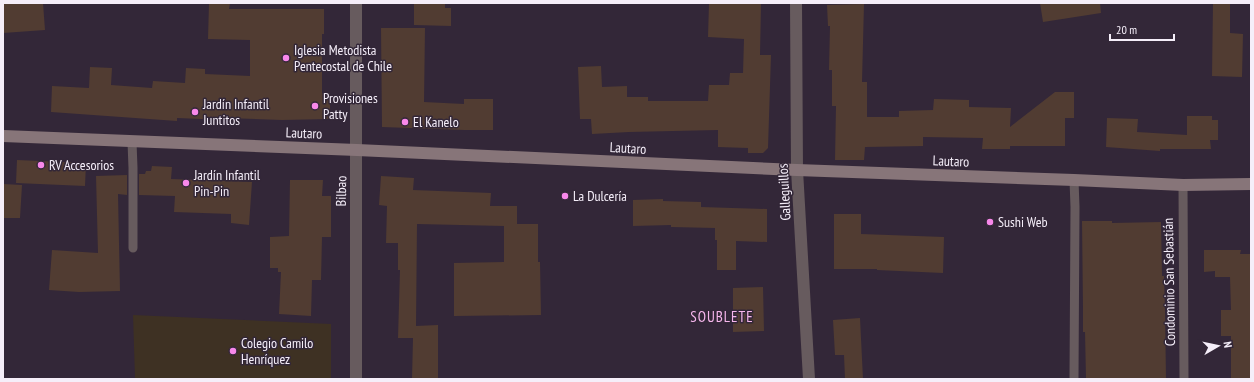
<svg xmlns="http://www.w3.org/2000/svg" width="1254" height="382" font-family="'PT Sans Narrow',sans-serif">
<style>
.education{fill:#3e3123}
.building{fill:#513c32}
.lines{fill:none;stroke-linecap:round;stroke-linejoin:round}
.lane{stroke:#675b5e;stroke-width:9}
.street{stroke:#675b5e;stroke-width:12}
.secondary{stroke:#877579;stroke-width:12}
.poi-dot{fill:#f888ea;stroke:#332738;stroke-width:1.5}
.labels{text-anchor:middle;stroke-width:3;stroke-linejoin:round;paint-order:stroke}
.poi-label{font-size:14px;fill:#f5eef9;stroke:#332738;text-anchor:start}
.street-label{font-size:14px;fill:#f5eef9;stroke:#332738}
.neighbourhood-label{font-size:15px;letter-spacing:1px;fill:#f7b7ed;stroke:#332738}
</style>
<rect width="100%" height="100%" fill="#332738"/>
<path class="education" d="M 133,315 L 331,324 L 331,379 L 135,379 Z"/>
<path class="building" d="M 3,3 L 43,3 L 45,30 L 3,33 Z
M 209,3 L 230,3 L 229,9 L 324,9 L 324,34 L 322,34 L 322,93 L 330,93 L 330,119 L 282,120 L 226,118 L 226,120 L 177,118 L 177,121 L 51,112 L 52,86 L 89,88 L 90,67 L 112,68 L 111,85 L 152,88 L 153,81 L 185,83 L 186,68 L 205,69 L 205,74 L 250,76 L 250,40 L 208,39 Z
M 414,3 L 445,3 L 445,8 L 451,8 L 451,26 L 414,25 Z
M 709,3 L 761,3 L 760,55 L 771,55 L 768,148 L 763,153 L 748,153 L 748,148 L 718,147 L 718,130 L 629,132 L 592,134 L 591,119 L 580,119 L 578,67 L 601,66 L 602,87 L 627,86 L 627,97 L 648,97 L 648,101 L 708,101 L 709,85 L 729,85 L 730,73 L 743,73 L 744,39 L 708,37 Z
M 1040,3 L 1100,3 L 1101,13 L 1043,22 Z
M 1213,3 L 1230,3 L 1230,33 L 1243,34 L 1242,77 L 1212,76 Z
M 864,4 L 862,82 L 867,82 L 867,117 L 899,117 L 899,111 L 933,110 L 934,99 L 969,100 L 969,107 L 1011,108 L 1010,127 L 1055,92 L 1074,92 L 1074,118 L 1065,118 L 1065,146 L 1010,146 L 1010,149 L 982,149 L 983,138 L 923,137 L 923,146 L 865,147 L 864,160 L 835,160 L 836,106 L 832,106 L 832,70 L 829,70 L 830,26 L 828,26 L 827,5 Z
M 381,28 L 425,28 L 424,102 L 464,104 L 464,99 L 493,99 L 493,130 L 464,130 L 382,127 Z
M 1187,116 L 1212,116 L 1212,120 L 1218,120 L 1218,140 L 1210,140 L 1211,149 L 1160,149 L 1160,151 L 1106,147 L 1107,118 L 1138,119 L 1137,132 L 1187,135 Z
M 17,160 L 86,163 L 85,186 L 16,183 Z
M 152,166 L 172,167 L 171,179 L 252,182 L 249,225 L 231,223 L 231,214 L 174,212 L 175,196 L 139,195 L 139,174 L 145,174 L 146,171 L 151,171 Z
M 127,175 L 127,195 L 118,194 L 120,291 L 79,292 L 49,290 L 52,250 L 98,253 L 96,176 Z
M 381,176 L 414,178 L 413,190 L 491,193 L 490,206 L 517,206 L 517,224 L 538,224 L 538,262 L 540,262 L 541,315 L 454,316 L 454,263 L 504,262 L 504,226 L 417,224 L 416,326 L 438,325 L 438,379 L 412,379 L 413,338 L 398,338 L 400,270 L 398,270 L 398,243 L 386,243 L 387,206 L 379,205 Z
M 290,180 L 323,180 L 322,196 L 331,196 L 331,237 L 322,237 L 321,280 L 312,280 L 311,316 L 279,314 L 281,272 L 278,272 L 278,268 L 270,268 L 270,237 L 289,236 Z
M 3,184 L 22,185 L 20,218 L 3,218 Z
M 663,199 L 663,201 L 701,202 L 701,207 L 767,209 L 767,242 L 736,241 L 736,270 L 717,270 L 717,240 L 715,240 L 715,228 L 671,227 L 671,225 L 633,226 L 633,200 Z
M 834,214 L 861,214 L 861,234 L 944,237 L 943,273 L 877,270 L 877,269 L 834,269 Z
M 1082,221 L 1112,221 L 1112,223 L 1161,222 L 1162,276 L 1164,276 L 1165,310 L 1166,379 L 1086,379 L 1085,332 L 1083,332 L 1083,308 Z
M 1204,250 L 1241,250 L 1240,254 L 1251,254 L 1251,379 L 1231,379 L 1231,336 L 1221,336 L 1221,310 L 1231,310 L 1230,277 L 1215,277 L 1215,271 L 1204,272 Z
M 763,287 L 764,331 L 733,332 L 733,288 Z
M 860,318 L 863,379 L 845,379 L 844,355 L 835,355 L 833,320 Z"/>
<g class="lines">
<path class="lane" d="M 132,142 L 133,168 L 133,248
M 1074,180 L 1075,207 L 1074,379
M 1183,185 L 1184,379"/>
<path class="street" d="M 796,3 L 797,170 L 809,379
M 356,379 L 356,3"/>
<path class="secondary" d="M 3,136 L 357,150 L 797,170 L 1074,180 L 1183,185 L 1251,184"/>
</g>
<g class="poi-dot">
<circle cx="286" cy="58" r="4"/>
<circle cx="315" cy="106" r="4"/>
<circle cx="195" cy="112" r="4"/>
<circle cx="405" cy="122" r="4"/>
<circle cx="41" cy="165" r="4"/>
<circle cx="186" cy="183" r="4"/>
<circle cx="565" cy="196" r="4"/>
<circle cx="990" cy="222" r="4"/>
<circle cx="233" cy="351" r="4"/>
</g>
<g class="labels">
<g class="poi-label">
<text x="294" y="55">Iglesia Metodista<tspan x="294" dy="16">Pentecostal de Chile</tspan></text>
<text x="323" y="103">Provisiones<tspan x="323" dy="16">Patty</tspan></text>
<text x="203" y="109">Jardín Infantil<tspan x="203" dy="16">Juntitos</tspan></text>
<text x="413" y="127">El Kanelo</text>
<text x="49" y="170">RV Accesorios</text>
<text x="194" y="180">Jardín Infantil<tspan x="194" dy="16">Pin-Pin</tspan></text>
<text x="573" y="201">La Dulcería</text>
<text x="998" y="227">Sushi Web</text>
<text x="241" y="348">Colegio Camilo<tspan x="241" dy="16">Henríquez</tspan></text>
</g>
<g class="street-label">
<text transform="translate(304 133) rotate(2)" y="5">Lautaro</text>
<text transform="translate(628 148) rotate(3)" y="5">Lautaro</text>
<text transform="translate(951 161) rotate(2)" y="5">Lautaro</text>
<text transform="translate(341 191) rotate(-89)" y="5">Bilbao</text>
<text transform="translate(784 192) rotate(-93)" y="5">Galleguillos</text>
<text transform="translate(1169 282) rotate(-91)" y="5">Condominio San Sebastián</text>
</g>
<g class="neighbourhood-label">
<text x="722" y="322">SOUBLETE</text>
</g>
</g>
<rect width="1254" height="382" fill="none" stroke="#f5eef9" stroke-width="8"/>
<g transform="translate(1218 346) rotate(81)" stroke="#332738" stroke-width="3" paint-order="stroke">
<path d="M0-3L7 15L0 10L-7 15Z" fill="#f5eef9"/>
<text y="-6" font-size="11" font-weight="bold" text-anchor="middle" fill="#f5eef9">N</text>
</g>
<path d="M1110 34v6h64v-6" fill="none" stroke="#f5eef9" stroke-width="2"/>
<text x="1116" y="34" font-size="12" fill="#f5eef9" stroke="#332738" stroke-width="3" paint-order="stroke">20 m</text>
</svg>
